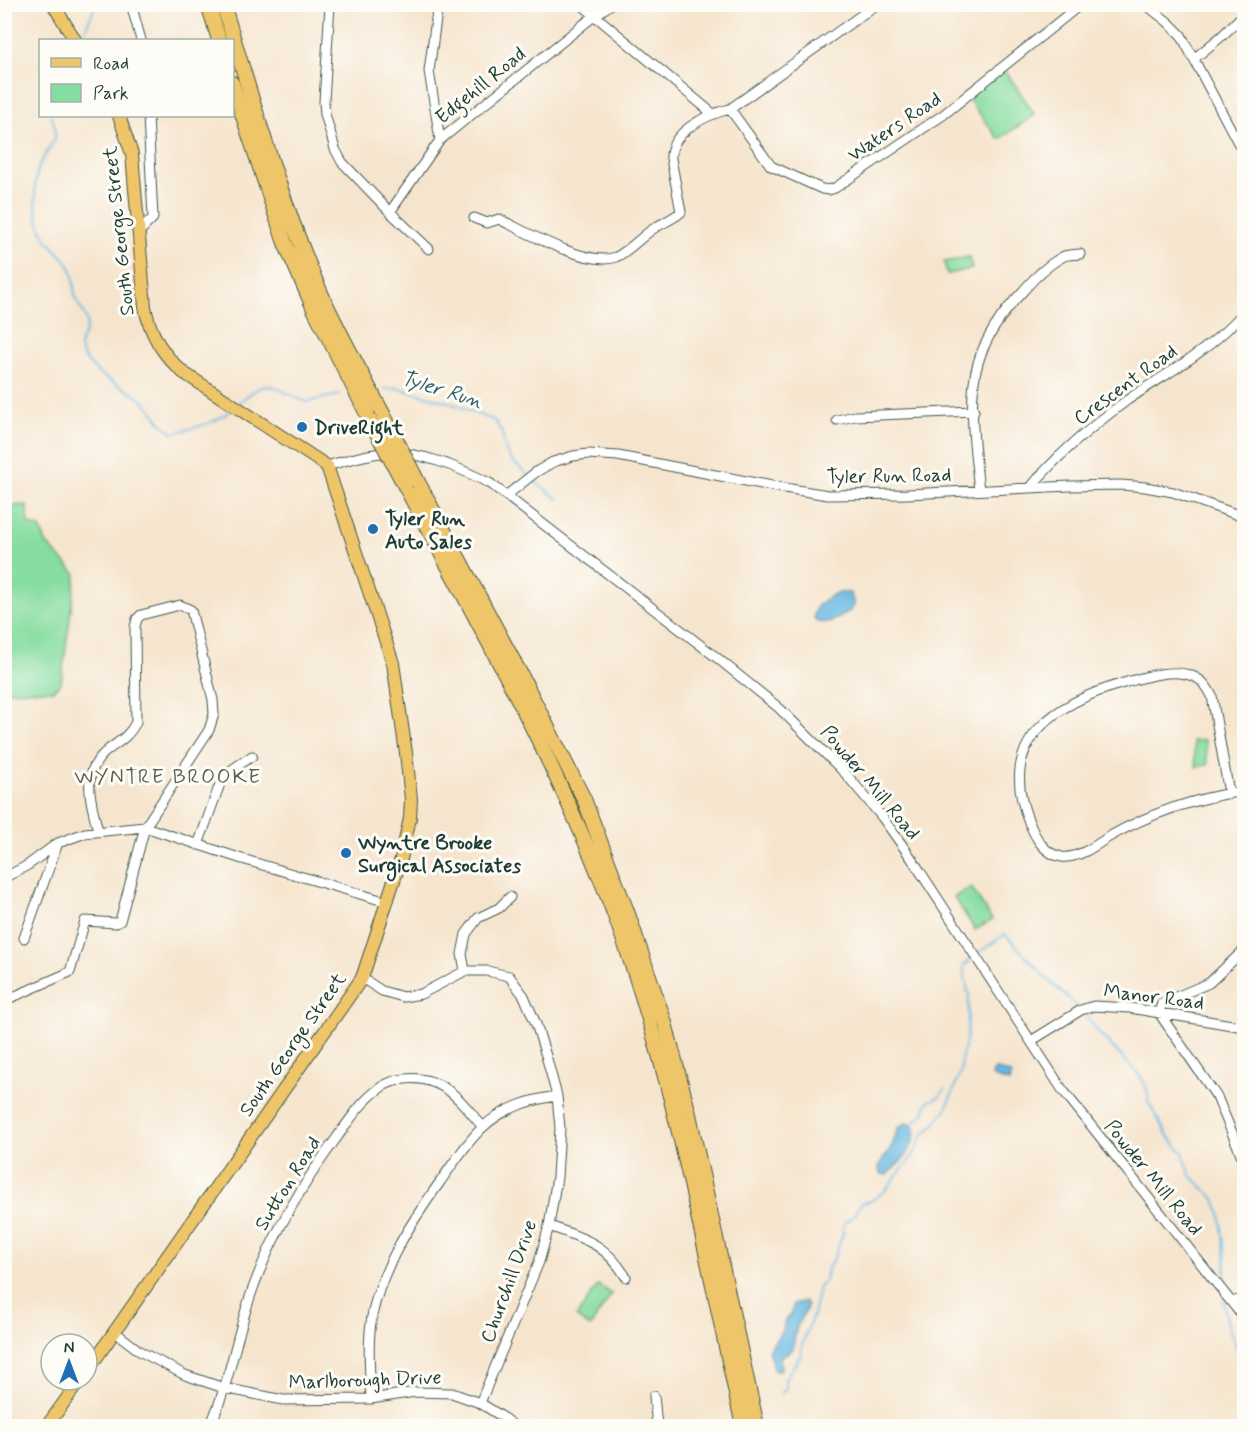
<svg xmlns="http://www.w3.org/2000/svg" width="1249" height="1431" font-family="Mynerve,sans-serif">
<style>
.green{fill:#86dda1;stroke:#528d6a;stroke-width:1.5}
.water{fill:#68b8e3;stroke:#447a8c;stroke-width:1.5}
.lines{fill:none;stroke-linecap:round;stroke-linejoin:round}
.stream{stroke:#68b8e3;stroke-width:2}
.minor-casing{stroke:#3f564b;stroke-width:11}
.major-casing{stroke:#3f564b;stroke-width:14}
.highway-casing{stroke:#3f564b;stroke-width:16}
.minor{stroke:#fff;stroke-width:9}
.major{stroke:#eec569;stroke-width:12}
.highway{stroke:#eec569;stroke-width:14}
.highway-bridge-casing{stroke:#3f564b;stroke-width:16;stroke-linecap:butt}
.highway-bridge{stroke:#eec569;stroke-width:14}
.poi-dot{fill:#1f6fb2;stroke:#fdfcf7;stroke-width:2}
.labels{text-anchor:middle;stroke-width:6;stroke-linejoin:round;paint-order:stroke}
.street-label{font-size:20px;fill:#1f3d34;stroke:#fdfcf7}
.poi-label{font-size:20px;font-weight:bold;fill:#1f3d34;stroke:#fdfcf7;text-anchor:start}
.water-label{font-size:21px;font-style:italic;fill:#356269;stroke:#fdfcf7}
.neighbourhood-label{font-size:21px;letter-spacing:1.5px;fill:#5c614d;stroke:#fdfcf7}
</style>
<rect width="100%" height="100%" fill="#fdfcf7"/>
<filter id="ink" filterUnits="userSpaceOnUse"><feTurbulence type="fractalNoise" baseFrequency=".0167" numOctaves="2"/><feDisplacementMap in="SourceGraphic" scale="12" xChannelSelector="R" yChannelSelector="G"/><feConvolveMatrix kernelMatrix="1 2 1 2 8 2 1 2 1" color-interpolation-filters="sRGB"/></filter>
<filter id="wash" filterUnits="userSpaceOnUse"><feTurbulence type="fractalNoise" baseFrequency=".008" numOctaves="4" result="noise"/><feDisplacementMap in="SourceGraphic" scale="24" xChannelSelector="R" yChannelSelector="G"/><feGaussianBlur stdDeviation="1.35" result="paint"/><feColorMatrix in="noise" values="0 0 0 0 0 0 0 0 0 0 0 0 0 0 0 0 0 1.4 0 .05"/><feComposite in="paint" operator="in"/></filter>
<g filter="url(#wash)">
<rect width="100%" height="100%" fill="#f6e5ce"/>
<path class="green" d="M 1003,67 L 1035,115 L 999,139 L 964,94 Z
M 969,257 L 972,269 L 947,274 L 944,262 Z
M 27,505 L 28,524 L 40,528 L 46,543 L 76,574 L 61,683 L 53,690 L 5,691 L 5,506 Z
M 1205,740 L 1208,765 L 1196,767 L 1193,741 Z
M 971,887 L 992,920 L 975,930 L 954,897 Z
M 598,1285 L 612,1294 L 590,1327 L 576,1317 Z"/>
<path class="water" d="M 836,593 L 850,593 L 854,603 L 850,611 L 829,623 L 818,622 L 814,618 C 814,603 825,600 836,593 Z
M 995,1069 L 1011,1074 L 1009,1082 L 993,1077 L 992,1075 Z
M 906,1123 L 914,1126 C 919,1144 899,1165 886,1175 L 880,1173 L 879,1166 L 892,1146 L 898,1128 Z
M 804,1301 L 807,1304 C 807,1312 804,1312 801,1318 C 796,1326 794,1339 793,1349 L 780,1357 L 781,1369 L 775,1371 L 768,1351 L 783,1329 L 785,1320 L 791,1315 L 793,1305 Z"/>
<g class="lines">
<path class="stream" d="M 81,40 L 96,4
M 51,116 C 60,135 54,141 44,157 C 37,167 35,180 35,192 C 35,207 38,228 47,240 C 56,252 67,257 72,272 C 75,281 73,291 76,299 C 79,308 87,314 87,324 C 87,335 76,342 82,354 C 98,381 122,383 143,401 C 155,411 159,426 174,433 C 195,427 216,424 232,409
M 385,389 L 398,388 L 448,402 L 495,421 L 502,433 L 506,451 L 513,462 L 528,475
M 239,403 C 270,374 272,388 306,402 L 339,395
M 532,479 L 558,499
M 977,954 L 1005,934 L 1045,977 L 1078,1007
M 1084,1013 L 1099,1033 L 1142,1078 L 1148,1093 L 1148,1102 L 1168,1136 L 1183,1153 L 1191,1176 L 1215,1199 L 1220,1213 L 1226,1260 L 1224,1287
M 912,1124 L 924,1114 L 927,1102 L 939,1097 L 945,1089
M 1224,1298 C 1224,1319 1233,1343 1244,1360
M 781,1394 L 786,1388 L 785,1379 L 801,1355 L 802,1345 L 813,1315 L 819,1287 L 825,1281 L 827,1269 L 833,1260 L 843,1234 L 844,1223 L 856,1214 L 861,1203 L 871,1201 L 885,1191 L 914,1154 L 923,1135 L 934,1125 L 946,1109 L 961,1071 L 961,1060 L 967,1037 L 969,996 L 963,967 L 972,958"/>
</g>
</g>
<g filter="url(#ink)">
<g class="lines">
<defs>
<path id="minor" d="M 131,4 L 141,40
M 330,4 L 324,102 L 325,114 L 335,149 L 342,162 L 390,212 L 429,249
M 438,4 L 429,71 L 440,140
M 581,4 L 712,113
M 1145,4 L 1168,22 L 1181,35 L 1244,154
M 1195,58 L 1223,35 L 1244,14
M 730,109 L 771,166 L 822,189 L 829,190 L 835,188 L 943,115 L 1081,4
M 390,212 L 440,140 L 594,16 L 611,4
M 474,218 L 487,223 L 499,219 C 524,231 589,268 616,257 C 629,251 641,237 653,229 C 662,223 673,219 681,212 L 671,159 C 669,132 708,114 730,109 L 877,4
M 140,231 L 153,218 L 148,116
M 837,420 L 855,416 L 974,411
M 327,466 C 345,461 364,454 383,453 C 421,451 458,467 491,484 L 716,657 L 779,708 L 845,773 L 882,817 L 912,859 L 1062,1089 L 1244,1318
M 1030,488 C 1057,455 1092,426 1126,401 C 1168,372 1210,351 1244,312
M 979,490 C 975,454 967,398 978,363 C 986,335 1005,310 1024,290 C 1034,278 1048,265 1062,257 C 1067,254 1074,255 1080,254
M 507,495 L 536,472 L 553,462 L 573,456 L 588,454 L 618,456 L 772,486 L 828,495 L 907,494 L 1070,486 L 1121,485 L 1145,487 L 1173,492 L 1244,517
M 1229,793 L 1212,696 C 1207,686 1201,678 1189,675 C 1171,669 1145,677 1127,682 C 1057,702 995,739 1029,822 C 1035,837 1044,854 1062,857 C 1077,859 1095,846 1107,838 C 1150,813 1196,798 1244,791
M 198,845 L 221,781 L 230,771 L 252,756
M 4,878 L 28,865 L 58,843 L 85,833 L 145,827 L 239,858 L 387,902
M 24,938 L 58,843
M 1244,950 L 1209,983 L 1162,1003 L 1159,1013 L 1217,1097 L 1244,1161
M 465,971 L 462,954 L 466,934 L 478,918 L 499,908 L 510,897
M 362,978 L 382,991 L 403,997 L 421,994 L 465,971 L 487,971 L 509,976 L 524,996 L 536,1024 L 547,1059 L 557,1096 L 560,1128 L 557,1177 L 549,1226 L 539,1262 L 480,1403
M 6,1000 L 70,972 L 85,921 L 116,923 L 120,921 L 145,827 L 209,730 L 214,714 L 213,700 L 191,610 L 180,605 L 141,615 L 137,619 L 135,627 L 136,722 C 130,735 120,741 109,749 C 79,772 91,800 98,831
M 1031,1041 L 1081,1010 L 1094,1006 L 1130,1008 L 1244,1027
M 549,1226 C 585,1239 605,1243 626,1277
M 1231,1302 L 1244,1299
M 115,1332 L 141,1352 L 185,1375 L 224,1388 L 283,1400 L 371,1399 L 415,1392 L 452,1393 L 480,1403 L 501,1416 L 514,1426
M 654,1396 L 657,1426
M 371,1399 C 370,1371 367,1344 372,1316 C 382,1266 411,1223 440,1182 C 453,1164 466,1143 482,1128 C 503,1108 529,1100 557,1096
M 210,1426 C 231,1380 237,1329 255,1283 C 275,1229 304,1182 338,1136 C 350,1119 362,1101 380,1088 C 394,1078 416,1076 432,1082 C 454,1089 468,1110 483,1127"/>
<path id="major" d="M 53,4 L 75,40
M 87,1371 L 362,978 L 401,859 L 410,818 L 411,799 L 406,753 L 393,663 L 327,466 L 184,373 C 162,355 150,334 145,307 L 132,154 L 119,116
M 47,1426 L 80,1380"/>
<path id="highway" d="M 208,4 L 219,40
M 223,4 C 253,101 280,199 320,291 C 339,333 362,374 383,414
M 232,83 L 285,243 L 314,309 L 368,416
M 419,484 L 521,675 L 584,799 L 628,914 L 665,1023 L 688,1110 L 757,1426
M 405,486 C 482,630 563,773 619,927 C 677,1088 706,1259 743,1426"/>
</defs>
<use href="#minor" class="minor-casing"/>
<use href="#major" class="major-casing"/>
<use href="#highway" class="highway-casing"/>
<use href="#minor" class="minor"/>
<use href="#major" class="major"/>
<use href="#highway" class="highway"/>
<defs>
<path id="highway-bridge" d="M 383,414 L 419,484
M 368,416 L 405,486"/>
</defs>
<use href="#highway-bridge" class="highway-bridge-casing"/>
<use href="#highway-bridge" class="highway-bridge"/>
</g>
</g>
<g class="poi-dot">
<circle cx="302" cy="427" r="6"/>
<circle cx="373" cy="529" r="6"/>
<circle cx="346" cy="853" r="6"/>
</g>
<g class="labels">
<g class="street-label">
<text transform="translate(480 85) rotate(-39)" y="7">Edgehill Road</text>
<text transform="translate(894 126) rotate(-34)" y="7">Waters Road</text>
<text transform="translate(118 231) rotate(-96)" y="7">South George Street</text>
<text transform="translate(1125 384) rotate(-36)" y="7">Crescent Road</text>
<text transform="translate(889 475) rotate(-1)" y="7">Tyler Run Road</text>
<text transform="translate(871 782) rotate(50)" y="7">Powder Mill Road</text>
<text transform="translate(1154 996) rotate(7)" y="7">Manor Road</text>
<text transform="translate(292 1044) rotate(-55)" y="7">South George Street</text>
<text transform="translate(1154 1177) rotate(51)" y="7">Powder Mill Road</text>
<text transform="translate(287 1183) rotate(-58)" y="7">Sutton Road</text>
<text transform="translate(508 1281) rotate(-70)" y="7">Churchill Drive</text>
<text transform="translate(365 1379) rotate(-2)" y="7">Marlborough Drive</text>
</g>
<g class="poi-label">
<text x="314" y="434">DriveRight</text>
<text x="385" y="525">Tyler Run<tspan x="385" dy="23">Auto Sales</tspan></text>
<text x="358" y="849">Wyntre Brooke<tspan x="358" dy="23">Surgical Associates</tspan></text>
</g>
<g class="water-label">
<text transform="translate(442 389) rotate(17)" y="7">Tyler Run</text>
</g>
<g class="neighbourhood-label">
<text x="168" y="783">WYNTRE BROOKE</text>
</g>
</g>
<rect width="1249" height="1431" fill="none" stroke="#fdfcf7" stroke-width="24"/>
<rect x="39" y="39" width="195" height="78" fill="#fdfcf7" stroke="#a4b0a9" stroke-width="1.5"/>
<rect x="51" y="58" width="30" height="9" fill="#eec569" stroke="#a4b0a9" stroke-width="1.5"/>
<text x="93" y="69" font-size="18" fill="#1f3d34">Road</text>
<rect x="51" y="84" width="30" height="18" fill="#86dda1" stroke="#a4b0a9" stroke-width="1.5"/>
<text x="93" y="99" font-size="18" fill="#1f3d34">Park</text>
<g transform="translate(69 1362)"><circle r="28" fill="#fdfcf7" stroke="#a4b0a9" stroke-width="1.5"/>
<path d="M0-4.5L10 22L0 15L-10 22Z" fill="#1f6fb2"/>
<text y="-9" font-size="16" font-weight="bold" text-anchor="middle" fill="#1f3d34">N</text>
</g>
</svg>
